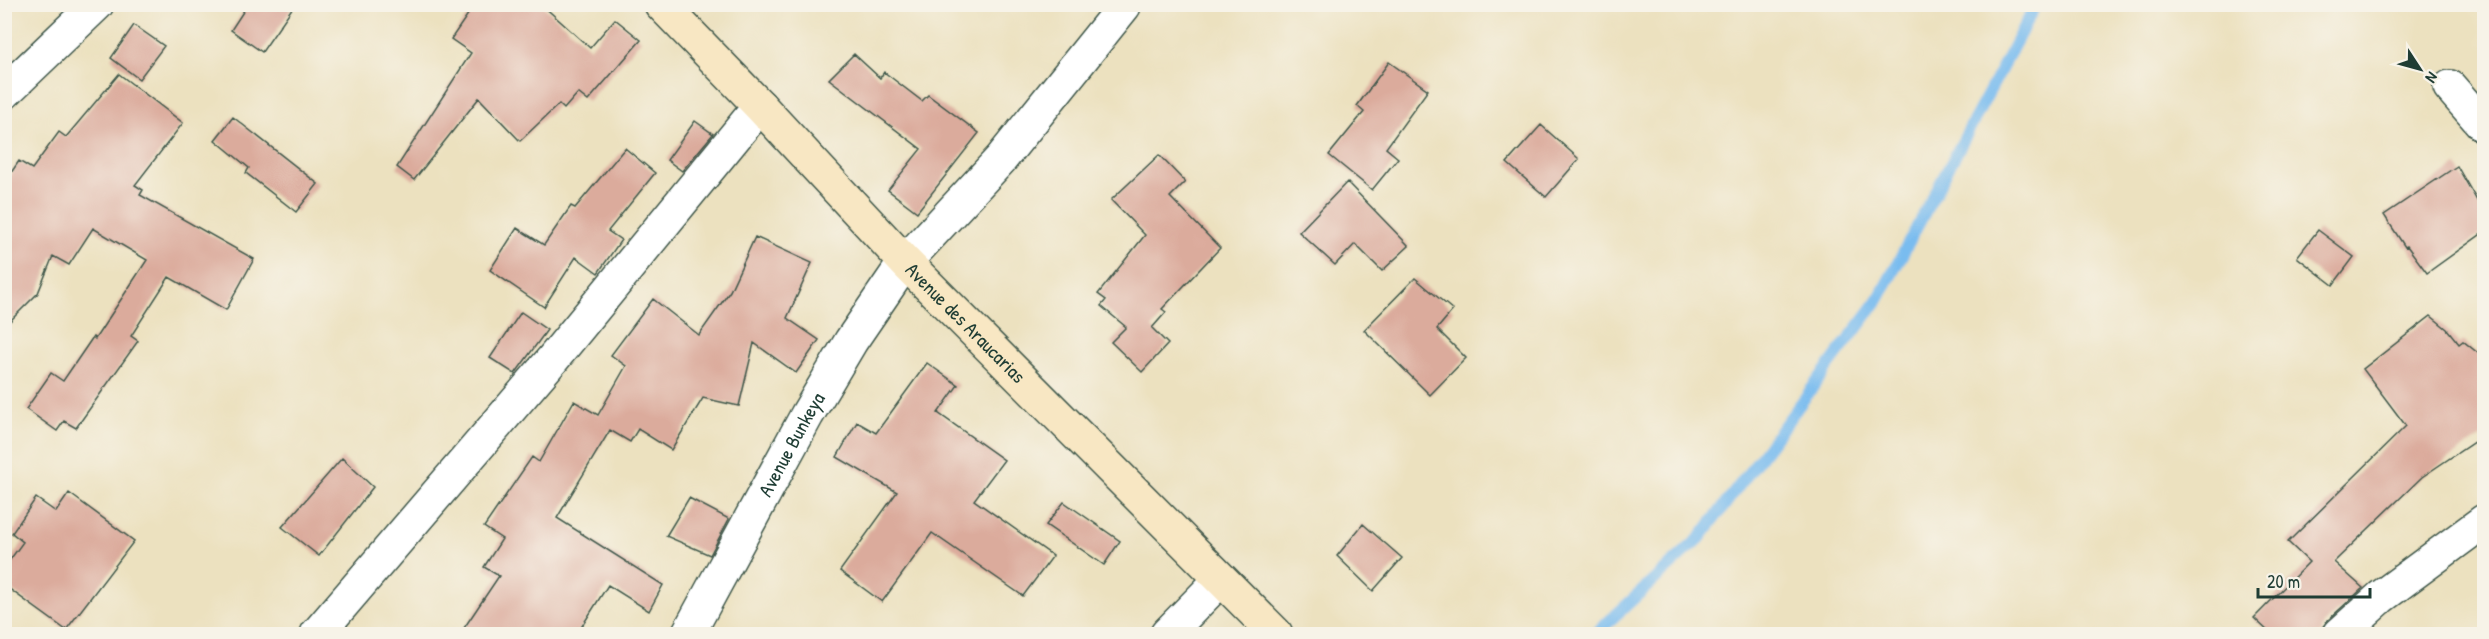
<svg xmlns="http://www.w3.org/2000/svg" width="2489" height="639" font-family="'Patrick Hand',sans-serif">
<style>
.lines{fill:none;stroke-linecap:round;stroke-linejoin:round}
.stream{stroke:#79bcef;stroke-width:12}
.building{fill:#dbab9c}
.street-casing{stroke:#3e5649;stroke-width:36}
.secondary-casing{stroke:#3e5649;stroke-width:36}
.street{stroke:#fff;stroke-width:33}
.secondary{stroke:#f8e7c3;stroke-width:33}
.labels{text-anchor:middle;stroke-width:5;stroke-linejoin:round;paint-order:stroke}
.street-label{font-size:20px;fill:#1f3d34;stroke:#f7f3e8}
</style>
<rect width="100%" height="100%" fill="#f7f3e8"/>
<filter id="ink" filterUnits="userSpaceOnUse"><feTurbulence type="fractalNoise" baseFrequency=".0167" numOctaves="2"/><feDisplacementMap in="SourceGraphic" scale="12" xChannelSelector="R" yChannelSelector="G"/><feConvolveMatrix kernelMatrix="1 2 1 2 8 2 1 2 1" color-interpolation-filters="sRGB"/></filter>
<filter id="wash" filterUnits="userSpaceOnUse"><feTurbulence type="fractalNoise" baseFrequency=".008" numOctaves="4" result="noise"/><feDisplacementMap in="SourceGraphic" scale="24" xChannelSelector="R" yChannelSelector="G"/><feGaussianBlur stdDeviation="1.35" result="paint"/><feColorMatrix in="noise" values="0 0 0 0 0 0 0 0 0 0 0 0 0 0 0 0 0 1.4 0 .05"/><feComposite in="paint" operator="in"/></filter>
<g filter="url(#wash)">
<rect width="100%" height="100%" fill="#ece1bf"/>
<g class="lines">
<path class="stream" d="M 1595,634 L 1700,538 L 1878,300 L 2036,4"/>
</g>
<g id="blocks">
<path class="building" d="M 248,4 L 295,4 L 262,52 L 231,30 Z
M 475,4 L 541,4 L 590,48 L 615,19 L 641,40 L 588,101 L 578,93 L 564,109 L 559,104 L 520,141 L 479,98 L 414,180 L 397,167 L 471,53 L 451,39 Z
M 134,25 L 164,46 L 139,79 L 111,58 Z
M 854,54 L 880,78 L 884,72 L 922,101 L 928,95 L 979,133 L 917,212 L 888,190 L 921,149 L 829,79 Z
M 1389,62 L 1428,90 L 1386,148 L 1398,158 L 1372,190 L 1329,155 L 1364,112 L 1357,106 Z
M 119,74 L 183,123 L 135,185 L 143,190 L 140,195 L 254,259 L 226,310 L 169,277 L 131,336 L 138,341 L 76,428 L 64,421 L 57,431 L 26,409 L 51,373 L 63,381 L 93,337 L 95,339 L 147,260 L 93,228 L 69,265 L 53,256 L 38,293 L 4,327 L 4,183 L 19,161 L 32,169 L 59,132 L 66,137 Z
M 233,117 L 318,184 L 296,212 L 246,173 L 249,168 L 215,140 Z
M 695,121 L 713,134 L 682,171 L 667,160 Z
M 1541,125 L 1579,159 L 1546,197 L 1507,163 Z
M 625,148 L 655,173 L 608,231 L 621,240 L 598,273 L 576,257 L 544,307 L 490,270 L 517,228 L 544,245 L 571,206 L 575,208 Z
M 1159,155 L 1185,182 L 1170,197 L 1220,248 L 1162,309 L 1166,312 L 1152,328 L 1168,344 L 1142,372 L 1111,342 L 1126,327 L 1101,306 L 1106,300 L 1098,294 L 1145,235 L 1111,200 Z
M 2457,166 L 2484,213 L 2484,232 L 2427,273 L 2407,246 L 2405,247 L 2384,215 Z
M 1347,182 L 1409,246 L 1382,271 L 1355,244 L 1335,265 L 1299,232 Z
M 2318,230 L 2354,257 L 2333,285 L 2297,257 Z
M 755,237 L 812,263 L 787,318 L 819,340 L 796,373 L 754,343 L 739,406 L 703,398 L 671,450 L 638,429 L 630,442 L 610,430 L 557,518 L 663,585 L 649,611 L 608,585 L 577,634 L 460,634 L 499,576 L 484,567 L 502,539 L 484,527 L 532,457 L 539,462 L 574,401 L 598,415 L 626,366 L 611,355 L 653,299 L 699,335 L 730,291 Z
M 1415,278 L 1453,310 L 1437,329 L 1466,358 L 1430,395 L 1364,330 Z
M 521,312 L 547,330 L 515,374 L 490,358 Z
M 2431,316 L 2447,329 L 2459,344 L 2463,341 L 2484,358 L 2484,435 L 2422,477 L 2334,562 L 2363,588 L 2327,621 L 2322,628 L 2322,634 L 2271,634 L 2254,618 L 2309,562 L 2288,542 L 2406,426 L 2363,369 Z
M 927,363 L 958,385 L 938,413 L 1004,460 L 974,500 L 1053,556 L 1023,596 L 932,533 L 882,602 L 840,571 L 897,492 L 837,457 L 857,422 L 876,433 Z
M 342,458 L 373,487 L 319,556 L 282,527 Z
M 69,493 L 134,541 L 66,630 L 4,585 L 4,568 L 23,542 L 12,533 L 36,498 L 56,512 Z
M 689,498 L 729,519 L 710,555 L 666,536 Z
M 1064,502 L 1120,541 L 1104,565 L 1046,525 Z
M 1363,524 L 1402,558 L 1373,591 L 1337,556 Z"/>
</g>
</g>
<g filter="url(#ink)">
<use href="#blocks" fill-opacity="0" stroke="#3e5649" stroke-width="1.5"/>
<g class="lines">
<defs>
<g id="street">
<path d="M 2450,87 L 2484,126"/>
<path d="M 4,93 L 97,4"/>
<path d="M 317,634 L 552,360 L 760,106"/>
<path id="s1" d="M 688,634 L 807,415 L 851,341 L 905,262 L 1001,159 L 1124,6"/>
<path d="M 1167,634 L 1220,580"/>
<path d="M 2340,634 L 2381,597 L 2484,521"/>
</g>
<g id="secondary">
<path id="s2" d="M 661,4 L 760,106 L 905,262 L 1276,634"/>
</g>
</defs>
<use href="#street" class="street-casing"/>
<use href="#secondary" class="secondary-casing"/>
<use href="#street" class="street"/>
<use href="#secondary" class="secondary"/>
</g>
</g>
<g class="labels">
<g class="street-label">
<text dy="7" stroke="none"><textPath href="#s2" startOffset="441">Avenue des Araucarias</textPath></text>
<text dy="7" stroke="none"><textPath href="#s1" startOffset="216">Avenue Bunkeya</textPath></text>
</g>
</g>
<rect width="2489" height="639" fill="none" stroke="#f7f3e8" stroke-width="24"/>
<g transform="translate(2420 69) rotate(126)" stroke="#f7f3e8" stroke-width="4.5" paint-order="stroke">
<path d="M0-4.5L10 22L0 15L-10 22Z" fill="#1f3d34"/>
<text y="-9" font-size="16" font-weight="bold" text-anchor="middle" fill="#1f3d34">N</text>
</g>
<path d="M2258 588v9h112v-9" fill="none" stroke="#1f3d34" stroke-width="3"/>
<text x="2267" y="588" font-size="18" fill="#1f3d34" stroke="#f7f3e8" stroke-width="4.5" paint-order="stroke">20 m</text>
</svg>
